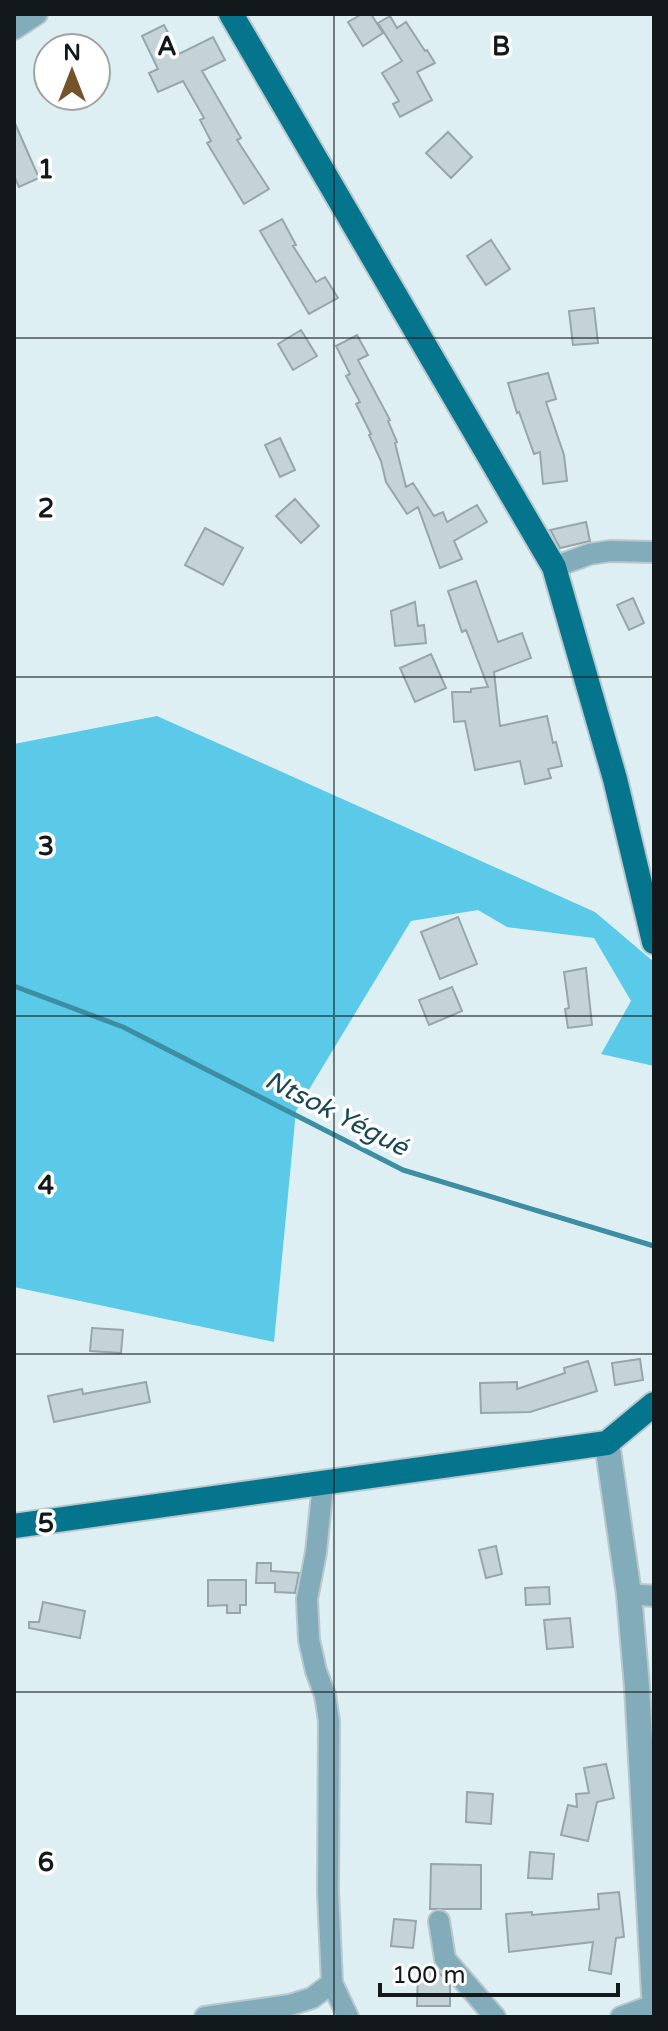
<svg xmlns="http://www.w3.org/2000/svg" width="668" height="2031" font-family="'Varela Round',sans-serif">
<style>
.forest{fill:#5bcae9}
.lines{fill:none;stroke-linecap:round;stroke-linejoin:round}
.stream{stroke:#3d8da3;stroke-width:5}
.building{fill:#c3d3d8;stroke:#97a6ab;stroke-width:2}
.minor-casing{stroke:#b9c8cd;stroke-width:24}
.tertiary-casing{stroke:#b9c8cd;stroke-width:28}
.primary-casing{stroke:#b9c8cd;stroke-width:28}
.minor{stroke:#82acb9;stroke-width:20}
.tertiary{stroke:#82acb9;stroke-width:24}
.primary{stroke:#05758e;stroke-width:24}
.grid{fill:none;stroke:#13191a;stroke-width:2;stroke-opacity:0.55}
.labels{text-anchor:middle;stroke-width:7;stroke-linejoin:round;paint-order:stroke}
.water-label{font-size:26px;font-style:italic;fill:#184856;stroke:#fff}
.grid-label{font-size:26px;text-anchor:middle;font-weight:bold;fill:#13191a;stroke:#fff;stroke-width:7;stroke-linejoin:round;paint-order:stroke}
</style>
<rect width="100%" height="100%" fill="#deeff4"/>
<path class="forest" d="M 157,716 L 595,912 L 654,962 L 654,1066 L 601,1054 L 631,1001 L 594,938 L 507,927 L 478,910 L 411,921 L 296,1111 L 274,1342 L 14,1287 L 14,744 Z"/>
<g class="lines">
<path class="stream" d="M 14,986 L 123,1027 L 403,1170 L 654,1246"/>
</g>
<path class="building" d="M 362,14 L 371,14 L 383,33 L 363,46 L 348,22 Z
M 390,16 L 397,28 L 406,22 L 425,51 L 427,50 L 435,63 L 417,72 L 432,100 L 400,117 L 393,104 L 399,101 L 382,73 L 402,61 L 378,23 Z
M 164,25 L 179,54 L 213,37 L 225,60 L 202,71 L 241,138 L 237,140 L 269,189 L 244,204 L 207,143 L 211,141 L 200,120 L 204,118 L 183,81 L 158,92 L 149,73 L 158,69 L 142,36 Z
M 14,121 L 39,178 L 19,187 L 14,176 Z
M 448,132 L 472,157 L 451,178 L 426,153 Z
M 282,219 L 296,245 L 293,246 L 316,282 L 325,277 L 338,298 L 309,314 L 260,231 Z
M 491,240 L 510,269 L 486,285 L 467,256 Z
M 594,308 L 598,343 L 573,345 L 569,311 Z
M 301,330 L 317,356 L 293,370 L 278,344 Z
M 357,335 L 368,355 L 358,360 L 390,420 L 388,421 L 397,442 L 395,443 L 406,487 L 413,483 L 434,516 L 443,512 L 447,522 L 477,505 L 487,522 L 454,541 L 462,559 L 440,568 L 418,507 L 407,514 L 386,482 L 381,461 L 369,435 L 371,434 L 356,404 L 360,402 L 346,376 L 350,374 L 336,346 Z
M 548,373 L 556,399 L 546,402 L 564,455 L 567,481 L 543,484 L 540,452 L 534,454 L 519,412 L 517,413 L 508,383 Z
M 280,438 L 295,470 L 280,477 L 265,445 Z
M 295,499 L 319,526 L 301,543 L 276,516 Z
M 586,522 L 590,541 L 560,548 L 551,531 L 550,530 Z
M 205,528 L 243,548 L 223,585 L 185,565 Z
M 476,581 L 498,642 L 522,633 L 531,658 L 494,672 L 500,726 L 547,716 L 553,743 L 556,742 L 562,766 L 548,769 L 551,778 L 525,784 L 520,761 L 475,770 L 465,721 L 454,722 L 452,692 L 471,692 L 471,689 L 488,687 L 466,630 L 462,632 L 448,591 Z
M 633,598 L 644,623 L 629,630 L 617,605 Z
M 415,602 L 418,626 L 424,625 L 426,643 L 395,646 L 391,611 Z
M 431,654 L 446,688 L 415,702 L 400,668 Z
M 458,917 L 477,964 L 440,979 L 421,932 Z
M 586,968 L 592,1025 L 568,1028 L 565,1009 L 569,1008 L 564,972 Z
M 452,987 L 462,1011 L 429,1025 L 419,1000 Z
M 92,1328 L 123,1330 L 121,1353 L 90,1351 Z
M 640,1359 L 643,1380 L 615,1385 L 612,1363 Z
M 588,1361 L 597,1391 L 530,1412 L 481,1413 L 480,1383 L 517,1382 L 517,1389 L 565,1373 L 564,1368 Z
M 146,1382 L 150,1402 L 54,1422 L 48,1396 L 82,1389 L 83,1394 Z
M 496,1546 L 502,1574 L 486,1578 L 479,1550 Z
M 257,1563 L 271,1563 L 271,1571 L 299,1573 L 295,1593 L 275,1592 L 275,1583 L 256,1583 Z
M 208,1580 L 246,1580 L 246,1605 L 240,1605 L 240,1613 L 227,1613 L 227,1605 L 208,1606 Z
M 549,1587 L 550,1604 L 526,1605 L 525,1588 Z
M 43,1602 L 85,1611 L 80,1638 L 29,1628 L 29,1622 L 39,1622 Z
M 570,1618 L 573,1647 L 547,1649 L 544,1620 Z
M 606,1764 L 614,1798 L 597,1802 L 588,1841 L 561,1835 L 568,1805 L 577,1807 L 576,1794 L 589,1793 L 584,1768 Z
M 467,1792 L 493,1794 L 491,1824 L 466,1822 Z
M 530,1852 L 554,1854 L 552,1879 L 528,1878 Z
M 431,1864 L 481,1865 L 481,1909 L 430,1909 Z
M 619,1892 L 624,1937 L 616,1938 L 611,1974 L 589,1970 L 593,1942 L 509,1952 L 506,1914 L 532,1912 L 532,1915 L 599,1909 L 598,1894 Z
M 394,1919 L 416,1921 L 413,1948 L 391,1946 Z
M 418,1971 L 438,1971 L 450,1985 L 450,2006 L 417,2006 Z"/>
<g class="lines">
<defs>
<path id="minor" d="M 14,29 L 37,14
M 554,567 L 590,554 L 610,551 L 654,552
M 629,1594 L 654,1596
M 439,1921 L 445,1959 L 495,2017
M 332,1983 L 348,2017
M 205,2017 L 290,2005 L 312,1998 L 332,1983 L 328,1892 L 329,1721 L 325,1695 L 316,1671 L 309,1640 L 307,1599 L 316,1552 L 323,1484
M 621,2017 L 654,2005"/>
<path id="tertiary" d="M 607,1443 L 629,1594 L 637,1687 L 654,1994"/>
<path id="primary" d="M 231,14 L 554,567 L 615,779 L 654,942
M 14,1526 L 607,1443 L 654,1404"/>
</defs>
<use href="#minor" class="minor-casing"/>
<use href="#tertiary" class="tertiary-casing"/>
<use href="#primary" class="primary-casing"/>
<use href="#minor" class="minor"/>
<use href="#tertiary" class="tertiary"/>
<use href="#primary" class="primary"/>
</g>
<path class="grid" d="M 334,14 L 334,2017M 14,338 L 654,338M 14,677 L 654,677M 14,1016 L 654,1016M 14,1354 L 654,1354M 14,1692 L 654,1692"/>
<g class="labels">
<g class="water-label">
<text transform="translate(337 1113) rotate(27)" y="9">Ntsok Yégué</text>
</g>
</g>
<g class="grid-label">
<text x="167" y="55">A</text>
<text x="501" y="55">B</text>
<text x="46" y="178">1</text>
<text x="46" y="517">2</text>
<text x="46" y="855">3</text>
<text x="46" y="1194">4</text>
<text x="46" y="1532">5</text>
<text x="46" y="1871">6</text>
</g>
<rect width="668" height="2031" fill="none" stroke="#13191a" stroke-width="32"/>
<g transform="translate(72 72)"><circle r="38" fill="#ffffff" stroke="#a1a3a3" stroke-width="2"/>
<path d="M0-6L14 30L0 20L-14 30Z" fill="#74522a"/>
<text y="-12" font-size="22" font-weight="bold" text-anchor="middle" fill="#13191a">N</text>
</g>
<path d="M380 1983v12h238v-12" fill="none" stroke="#13191a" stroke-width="4"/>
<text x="392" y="1983" font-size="24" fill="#13191a" stroke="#ffffff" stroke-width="6" paint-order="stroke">100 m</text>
</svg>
